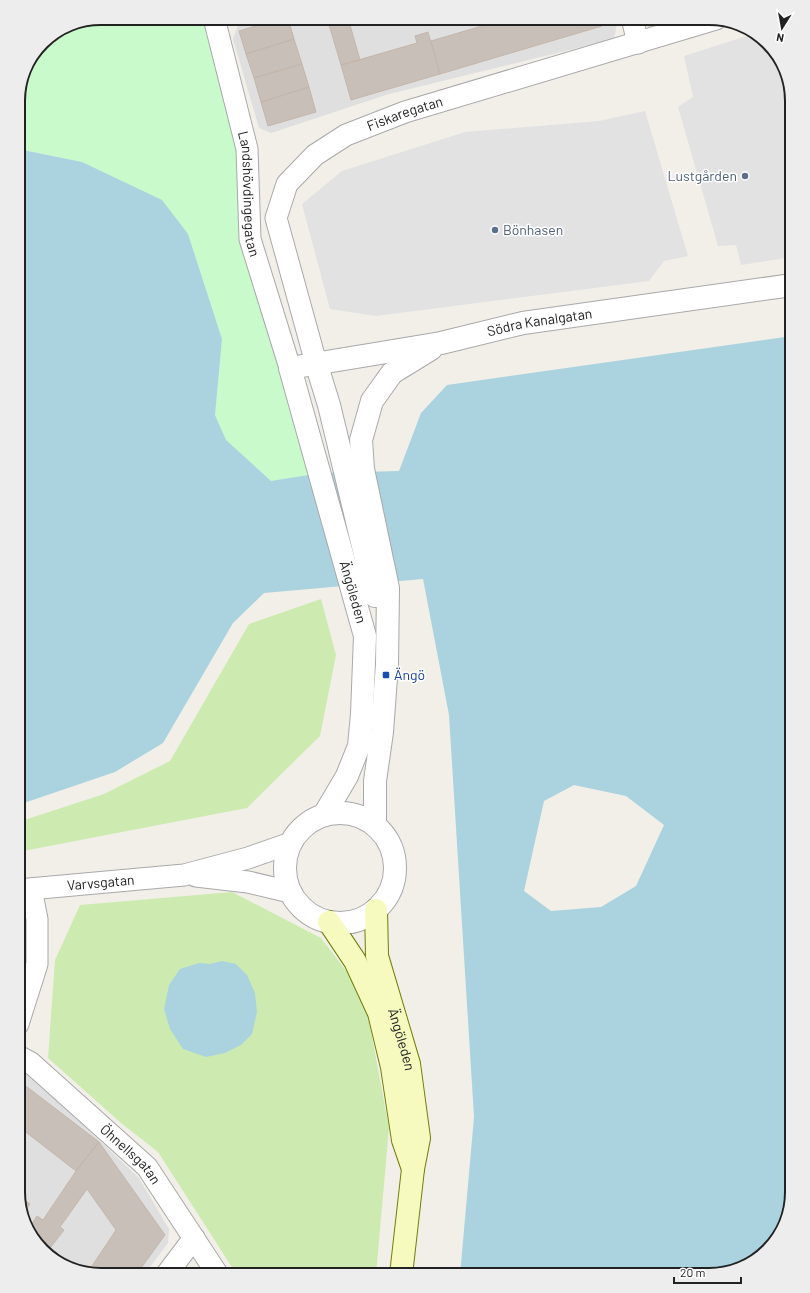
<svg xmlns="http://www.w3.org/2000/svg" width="810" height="1293" font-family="Barlow,sans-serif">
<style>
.residential{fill:#e0dfdf}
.grass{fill:#cdebb0}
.park{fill:#c8facc}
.parking{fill:#e2e2e2}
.water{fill:#aad3df;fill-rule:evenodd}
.building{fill:#c7bfb8;stroke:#c4b6ab}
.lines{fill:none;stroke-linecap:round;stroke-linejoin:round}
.minor-casing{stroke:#a9a9a9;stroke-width:23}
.tertiary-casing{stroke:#a9a9a9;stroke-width:24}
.secondary-casing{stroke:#707d05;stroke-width:24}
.minor{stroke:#fff;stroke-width:21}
.tertiary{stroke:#fff;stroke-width:22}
.secondary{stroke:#f7fabf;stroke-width:22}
.service-dot{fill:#5c6f8a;stroke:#fff;stroke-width:1.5}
.transit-dot{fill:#1a4fb4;stroke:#fff;stroke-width:1.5}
.labels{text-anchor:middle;stroke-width:3;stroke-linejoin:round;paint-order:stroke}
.street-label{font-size:14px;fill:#222;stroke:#fff}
.service-label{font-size:14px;fill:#4e5e75;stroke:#fff;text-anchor:end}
.transit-label{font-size:14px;fill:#164399;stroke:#fff;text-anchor:start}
.rim{fill:none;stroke:#222;stroke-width:2}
</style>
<rect width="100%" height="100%" fill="#f2efe9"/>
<path class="residential" d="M 264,18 L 618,18 L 614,39 L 389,94 L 271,133 L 259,128 L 233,39 L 238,25 Z
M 18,1070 L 25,1070 L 139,1178 L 169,1229 L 168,1243 L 144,1275 L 96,1275 L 55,1261 L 27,1229 L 18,1192 Z"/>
<path class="grass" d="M 646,18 L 698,18 L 650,33 Z
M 321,599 L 336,655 L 320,736 L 247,808 L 18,852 L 18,822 L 104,794 L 170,761 L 249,624 Z
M 232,892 L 321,938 L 364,994 L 389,1128 L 376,1275 L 237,1275 L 158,1152 L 121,1123 L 48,1058 L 55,960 L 80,905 Z"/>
<path class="park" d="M 101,18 L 214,18 L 249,199 L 323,479 L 271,481 L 225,440 L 215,414 L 222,339 L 188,234 L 82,162 L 18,149 L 18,96 L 24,69 L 42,42 L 69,24 Z"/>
<path class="parking" d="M 756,33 L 783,64 L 792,101 L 792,257 L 741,265 L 736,245 L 718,246 L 678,107 L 693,97 L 684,56 Z
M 645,111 L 688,256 L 664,261 L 649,281 L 376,316 L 330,309 L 302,204 L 342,171 L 465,132 L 599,121 Z"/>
<path class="water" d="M 18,149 L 82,162 L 162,200 L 188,234 L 222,339 L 215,415 L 226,440 L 271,481 L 321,473 L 399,471 L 421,413 L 447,385 L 792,336 L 792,1192 L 781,1234 L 746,1266 L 709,1275 L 460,1275 L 474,1117 L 449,715 L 423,579 L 264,593 L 233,623 L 163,743 L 115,772 L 18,805 ZM 574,785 L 626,796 L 664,825 L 636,886 L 601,907 L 551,911 L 524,891 L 544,801 Z
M 222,961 L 236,964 L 247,975 L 255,993 L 257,1012 L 252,1034 L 241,1045 L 225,1053 L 206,1057 L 183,1049 L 170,1029 L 164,1009 L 169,985 L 180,969 L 199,963 L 210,964 Z"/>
<path class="building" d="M 282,18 L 288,18 L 294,39 L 246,54 L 239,31 Z
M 327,18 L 348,18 L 360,60 L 341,65 Z
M 509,18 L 606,18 L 602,26 L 440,74 L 431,41 Z
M 428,32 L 440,74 L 351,100 L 341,65 L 417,43 L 415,36 Z
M 294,39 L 302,64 L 254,78 L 246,54 Z
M 302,64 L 309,87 L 261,102 L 254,78 Z
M 309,87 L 316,112 L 268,126 L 261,102 Z
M 18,1080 L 99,1142 L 76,1171 L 18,1126 Z
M 99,1142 L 165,1235 L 136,1275 L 96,1275 L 88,1272 L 116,1230 L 87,1189 L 60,1227 L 64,1230 L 47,1252 L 28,1230 L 37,1216 L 43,1220 L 76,1171 Z
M 19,1196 L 30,1204 L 23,1214 Z"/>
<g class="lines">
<defs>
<g id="minor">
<path id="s1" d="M 214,18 L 247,149 L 250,239 L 290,368"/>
<path d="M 632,18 L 638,43"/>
<path id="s2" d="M 316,363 L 276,218 L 287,184 L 315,155 L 346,135 L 405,112 L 716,19"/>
<path d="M 196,876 L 248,882 L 290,892"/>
<path id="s3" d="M 18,890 L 184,875 L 248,858 L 291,843"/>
<path d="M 18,1024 L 37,964 L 37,919 L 31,889"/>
<path id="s4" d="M 18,1056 L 31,1063 L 147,1167 L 218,1275"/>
<path d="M 166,1275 L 194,1238"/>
</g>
<g id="tertiary">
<path d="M 316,363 L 329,405 L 375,596"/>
<circle cx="340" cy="868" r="55"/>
<path id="s5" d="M 324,815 L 347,776 L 359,746 L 362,714 L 365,636 L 290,368 L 441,343 L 523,323 L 792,285"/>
<path d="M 375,824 L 375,781 L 382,732 L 387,664 L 388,588 L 363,469 L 361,440 L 372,401 L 392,373 L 431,349"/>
</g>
<g id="secondary">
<path id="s6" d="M 376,910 L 377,956 L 409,1064 L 419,1138 L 413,1169 L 401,1275"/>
<path d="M 329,922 L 355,961 L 379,1013 L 392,1067 L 403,1140 L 413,1169"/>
</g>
</defs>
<use href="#minor" class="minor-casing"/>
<use href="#tertiary" class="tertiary-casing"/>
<use href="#secondary" class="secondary-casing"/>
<use href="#minor" class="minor"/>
<use href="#tertiary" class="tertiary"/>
<use href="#secondary" class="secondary"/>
</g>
<g class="service-dot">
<circle cx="745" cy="176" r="4"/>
<circle cx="495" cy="230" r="4"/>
</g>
<rect class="transit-dot" x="382" y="671" width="8" height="8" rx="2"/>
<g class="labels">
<g class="street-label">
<text dy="5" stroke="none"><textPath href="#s2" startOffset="326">Fiskaregatan</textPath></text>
<text dy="5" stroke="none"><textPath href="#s1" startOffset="180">Landshövdingegatan</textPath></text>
<text dy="5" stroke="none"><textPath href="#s5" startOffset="720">Södra Kanalgatan</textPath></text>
<text transform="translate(353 592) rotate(74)" y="5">Ängöleden</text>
<text dy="5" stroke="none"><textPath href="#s3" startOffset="83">Varvsgatan</textPath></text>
<text dy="5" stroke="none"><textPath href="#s6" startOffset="133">Ängöleden</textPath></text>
<text dy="5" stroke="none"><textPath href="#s4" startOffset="150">Öhnellsgatan</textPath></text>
</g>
<g class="service-label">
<text x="737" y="181">Lustgården</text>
<text x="503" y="235" text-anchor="start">Bönhasen</text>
</g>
<g class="transit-label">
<text x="394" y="680">Ängö</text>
</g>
</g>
<path d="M0 0H810V1293H0ZM101 25H709A76 76 0 0 1 785 101V1192A76 76 0 0 1 709 1268H101A76 76 0 0 1 25 1192V101A76 76 0 0 1 101 25Z" fill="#ededed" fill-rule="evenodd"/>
<path class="rim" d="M101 25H709A76 76 0 0 1 785 101V1192A76 76 0 0 1 709 1268H101A76 76 0 0 1 25 1192V101A76 76 0 0 1 101 25Z"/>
<g transform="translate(782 28) rotate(191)" stroke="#ffffff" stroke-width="3" paint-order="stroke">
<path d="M0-3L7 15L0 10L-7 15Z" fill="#222222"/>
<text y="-6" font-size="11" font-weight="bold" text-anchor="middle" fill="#222222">N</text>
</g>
<path d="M674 1277v6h67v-6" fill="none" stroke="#222222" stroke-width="2"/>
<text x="680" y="1277" font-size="12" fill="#222222" stroke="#ffffff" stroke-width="3" paint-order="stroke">20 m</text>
</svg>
